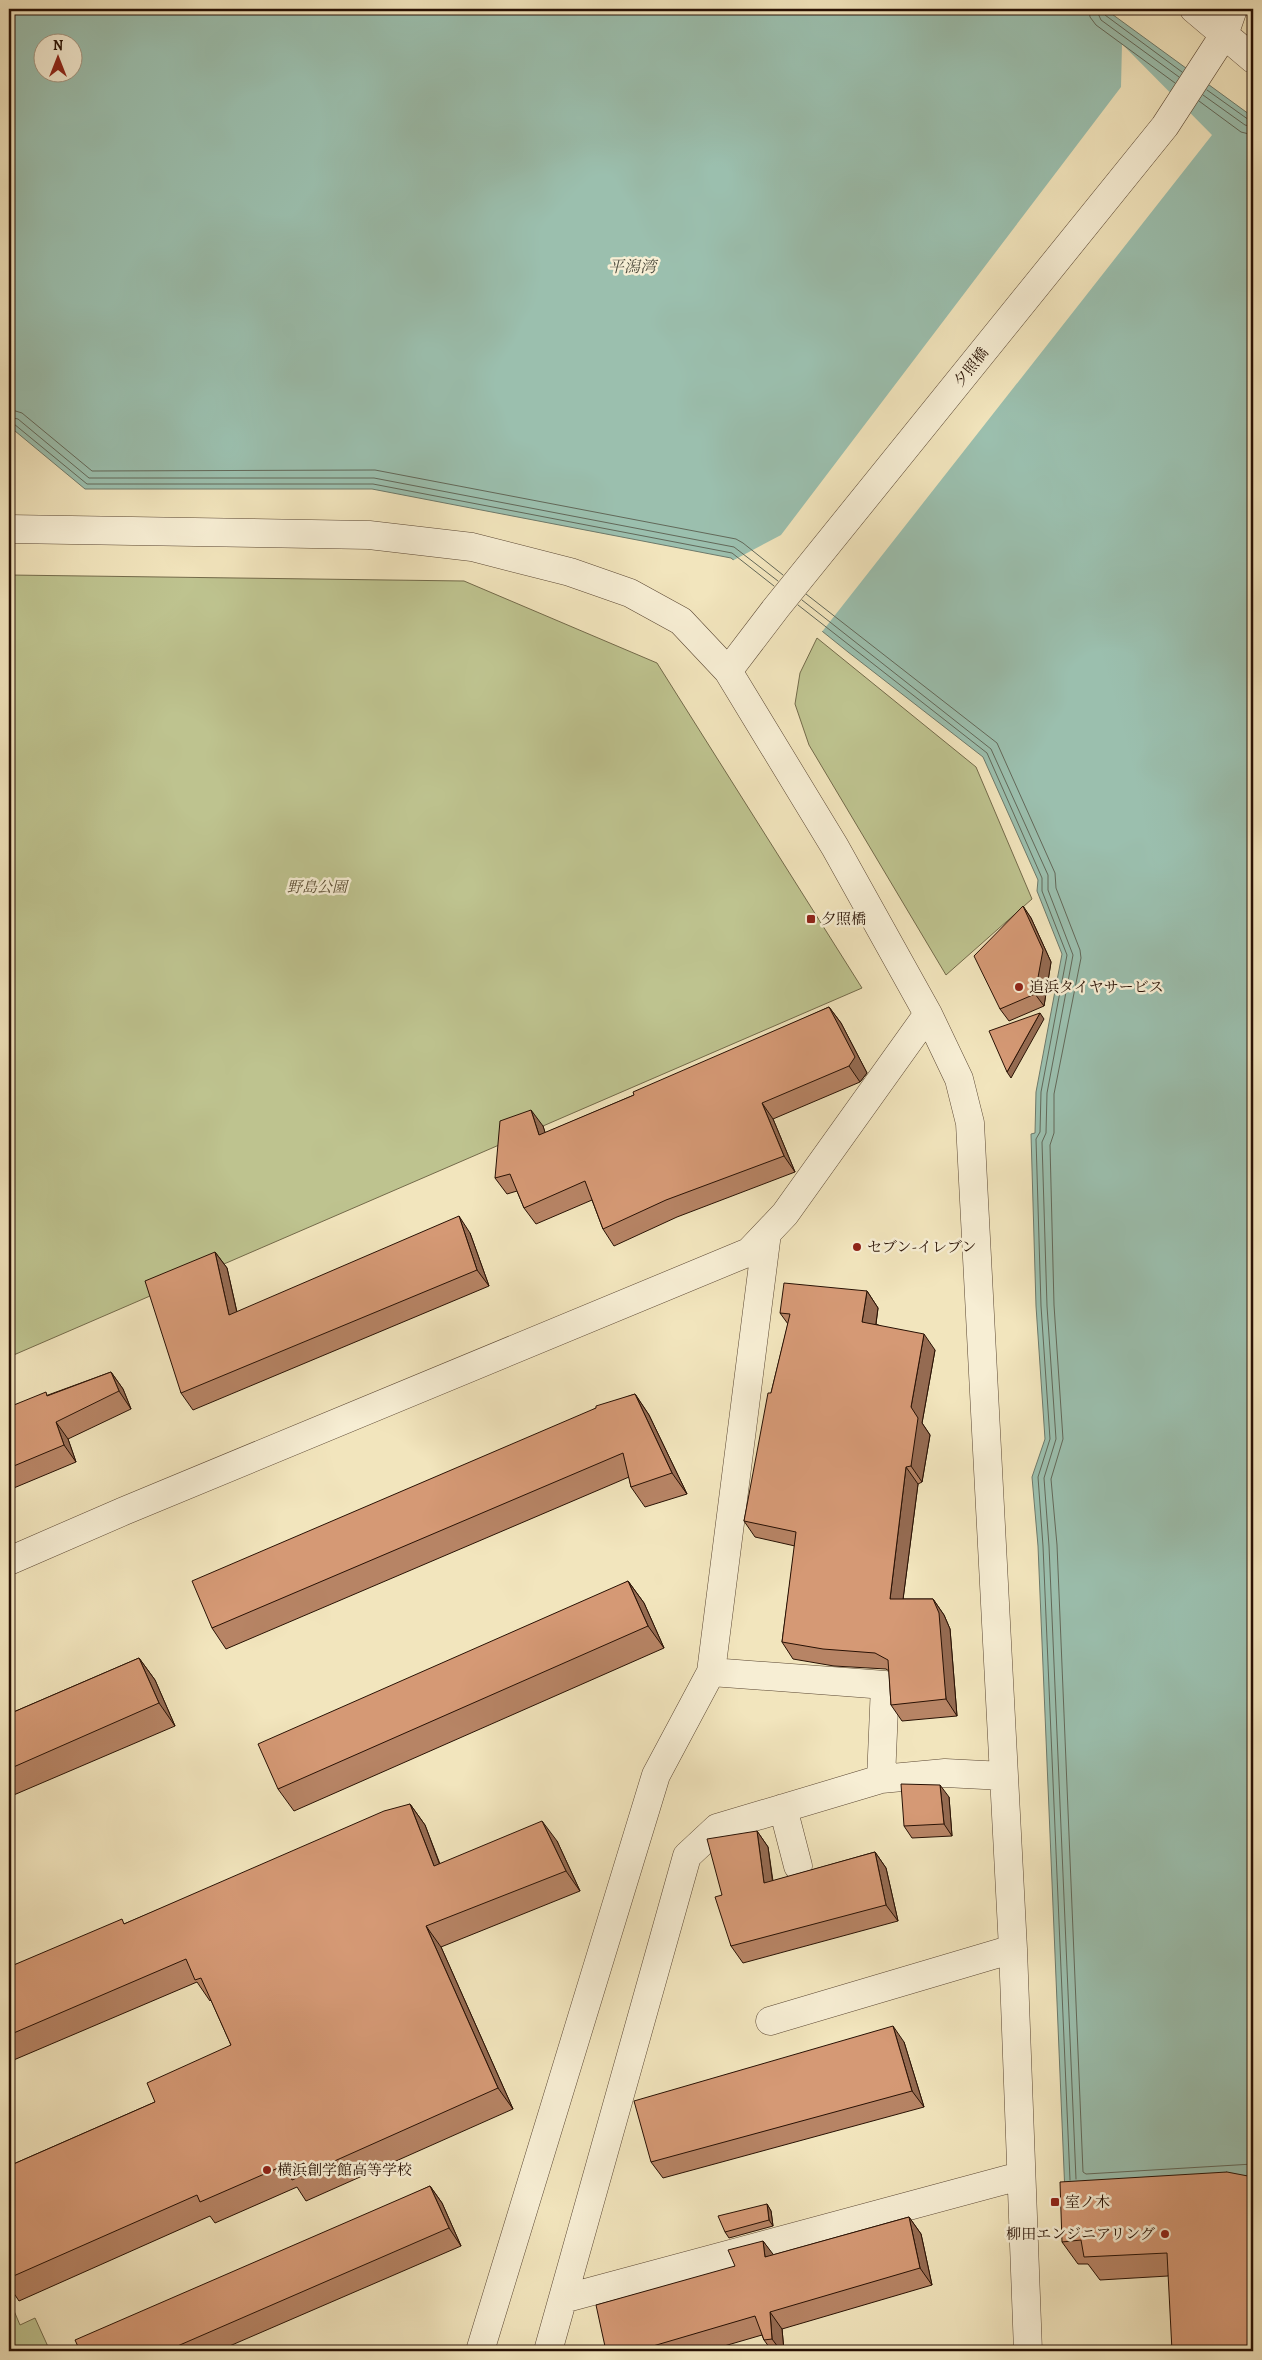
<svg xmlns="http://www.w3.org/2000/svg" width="1262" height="2360" font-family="Alegreya,'Noto Serif JP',serif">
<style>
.green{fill:#bec38f;stroke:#736a4a}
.water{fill:#9bbfae;stroke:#6d796a;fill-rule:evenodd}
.pier{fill:#f2e5bd}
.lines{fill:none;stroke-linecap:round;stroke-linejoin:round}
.shore{stroke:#626859;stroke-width:1}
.minor-casing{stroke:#5a4632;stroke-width:29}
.minor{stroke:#f7eed4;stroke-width:28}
.wall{fill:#b78465;stroke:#281104}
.shaded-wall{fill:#956b52;stroke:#281104}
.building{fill:#d59975;stroke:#281104}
.poi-dot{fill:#8f2418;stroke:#f7eed4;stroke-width:2}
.labels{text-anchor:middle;stroke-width:5;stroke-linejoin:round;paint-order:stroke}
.street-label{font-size:15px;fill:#281104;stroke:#f7eed4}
.park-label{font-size:15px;font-style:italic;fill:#5c4f35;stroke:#f7eed4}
.poi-label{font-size:15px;fill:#281104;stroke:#f7eed4;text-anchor:start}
.water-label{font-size:16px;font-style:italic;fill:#504e40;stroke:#f7eed4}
</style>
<rect width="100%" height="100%" fill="#f2e5bd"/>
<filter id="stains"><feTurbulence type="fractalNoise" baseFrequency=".004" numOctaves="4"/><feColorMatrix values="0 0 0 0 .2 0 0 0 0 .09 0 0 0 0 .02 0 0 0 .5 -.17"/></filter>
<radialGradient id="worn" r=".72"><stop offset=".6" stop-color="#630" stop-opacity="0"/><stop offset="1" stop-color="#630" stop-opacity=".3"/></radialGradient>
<path class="green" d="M 9,575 L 464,581 L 657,663 L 862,988 L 9,1357 Z
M 817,638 L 976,767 L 1032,899 L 946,975 L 809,745 L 795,704 L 800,673 Z
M 9,2299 L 20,2325 L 35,2318 L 50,2351 L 9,2351 Z"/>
<path class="water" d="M 9,9 L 1105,9 L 1253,117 L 1253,2183 L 1065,2194 L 1038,1546 L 1032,1477 L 1045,1439 L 1036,1306 L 1031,1134 L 1035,1133 L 1036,1092 L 1062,954 L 1037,891 L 1038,880 L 983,757 L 848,652 L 731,558 L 372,489 L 85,489 L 9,426 ZM 42,42 L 72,42 L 72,72 L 42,72 Z"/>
<path class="pier" d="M 1122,44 L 1212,135 L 821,633 L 732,561 L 781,535 L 1121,87 Z"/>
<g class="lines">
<path class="shore" d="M 1089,9 L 1090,17 L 1096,25 L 1175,83
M 1096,9 L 1101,20 L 1179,77
M 1103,9 L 1105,15 L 1182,72
M 1207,90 L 1249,120 L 1253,121
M 1203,95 L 1245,125 L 1253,127
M 1199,101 L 1241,132 L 1253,135
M 9,409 L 22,413 L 92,471 L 375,470 L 736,539 L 743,543 L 783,575
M 9,417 L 18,419 L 89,478 L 374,478 L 734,547 L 778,581
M 9,423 L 14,424 L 87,484 L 373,484 L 732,553 L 774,586
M 806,594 L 997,743 L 1055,873 L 1056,888 L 1080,950 L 1081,958 L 1054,1094 L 1054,1133 L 1050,1145 L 1054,1305 L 1063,1439 L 1051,1479 L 1057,1545 L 1083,2172 L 1086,2174 L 1253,2164
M 802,600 L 991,749 L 1048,875 L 1048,890 L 1073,955 L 1047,1093 L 1046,1133 L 1042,1142 L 1047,1306 L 1056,1439 L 1044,1478 L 1049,1546 L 1076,2179
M 798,605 L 987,753 L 1042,878 L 1042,891 L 1067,955 L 1041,1092 L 1040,1132 L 1036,1139 L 1041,1306 L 1050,1439 L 1038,1477 L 1043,1546 L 1070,2180"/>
<defs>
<path id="minor" d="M 1194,9 L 1253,59
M 9,529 L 369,535 L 472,547 L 570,572 L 630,593 L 681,621 L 728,671 L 835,847 L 928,1014 L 959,1079 L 970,1123 L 1013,1949 L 1028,2351
M 728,671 L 776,608 L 1165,126 L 1224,35 L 1233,9
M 9,1561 L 124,1511 L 749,1252 L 785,1214 L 928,1014
M 711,1672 L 885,1685 L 881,1779
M 783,1808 L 798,1866
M 770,2021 L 1013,1949
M 563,2299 L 1020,2176
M 480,2351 L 656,1775 L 711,1672 L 767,1233
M 548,2351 L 687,1856 L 717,1828 L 881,1779 L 945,1773 L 1004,1776"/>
</defs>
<use href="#minor" class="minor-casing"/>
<use href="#minor" class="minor"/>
</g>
<path class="wall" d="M 1023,906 L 1031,918 L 1051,962 L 1044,1006 L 1009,1021 L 1000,1009 Z
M 829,1007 L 841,1023 L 867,1073 L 860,1082 L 773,1119 L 795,1172 L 677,1217 L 614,1246 L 603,1229 L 592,1200 L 536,1224 L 524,1208 L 517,1191 L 507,1194 L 495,1178 L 543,1126 L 545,1133 L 634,1095 Z
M 470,1233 L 489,1286 L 193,1410 L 181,1393 L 215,1252 L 227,1268 L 237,1312 Z
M 867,1291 L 878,1308 L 876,1324 L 935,1350 L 922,1423 L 930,1435 L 922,1482 L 918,1484 L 903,1599 L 933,1599 L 944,1615 L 950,1629 L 957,1716 L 902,1721 L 891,1705 L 889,1671 L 886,1669 L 834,1666 L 793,1659 L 782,1642 L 795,1546 L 755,1537 L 744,1521 L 771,1393 L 788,1324 L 780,1313 Z
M 111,1372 L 123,1389 L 131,1409 L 68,1439 L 76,1462 L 9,1490 L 9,1407 L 48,1395 Z
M 635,1394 L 649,1415 L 687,1494 L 645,1507 L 631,1487 L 629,1477 L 226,1649 L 212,1628 L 596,1408 Z
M 628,1581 L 644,1603 L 664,1648 L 294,1811 L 278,1789 Z
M 139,1658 L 155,1680 L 175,1726 L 9,1797 L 9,1714 Z
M 949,1797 L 952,1836 L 912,1838 L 904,1826 Z
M 410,1804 L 425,1825 L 440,1864 L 557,1841 L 580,1891 L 441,1947 L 513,2109 L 306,2201 L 297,2187 L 215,2223 L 210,2216 L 19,2301 L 9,2286 L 9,2166 L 155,2102 L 231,2045 L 211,2000 L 210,2001 L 197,1982 L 9,2062 L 9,1967 L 124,1924 Z
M 757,1831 L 768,1847 L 773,1881 L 875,1852 L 886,1868 L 898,1921 L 743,1963 L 731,1946 L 722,1895 Z
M 904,2042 L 924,2107 L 663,2178 L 651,2162 Z
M 1227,2172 L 1168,2276 L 1100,2280 L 1088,2264 L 1078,2264 L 1062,2242 Z
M 430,2186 L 442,2203 L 461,2246 L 218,2351 L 80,2351 Z
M 767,2204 L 771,2211 L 773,2226 L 729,2238 L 725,2232 Z
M 909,2217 L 921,2234 L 932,2285 L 782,2329 L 784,2351 L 772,2351 L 764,2340 L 762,2335 L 707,2351 L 606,2351 L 735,2266 L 763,2241 L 773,2255 Z"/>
<path class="shaded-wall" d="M 1023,906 L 1031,918 L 1051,962 L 1044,1006 L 1035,994 Z
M 829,1007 L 841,1023 L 867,1073 L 860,1082 L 849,1066 Z
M 1040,1013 L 1044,1019 L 1011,1078 L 1007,1072 Z
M 762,1103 L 773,1119 L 795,1172 L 784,1156 Z
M 531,1110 L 543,1126 L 551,1151 L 539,1135 Z
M 459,1216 L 470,1233 L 489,1286 L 477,1270 Z
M 215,1252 L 227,1268 L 241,1331 L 229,1315 Z
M 867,1291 L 878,1308 L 874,1338 L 862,1322 Z
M 924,1334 L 935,1350 L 922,1423 L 930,1435 L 922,1482 L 911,1466 L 911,1407 Z
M 111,1372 L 123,1389 L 131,1409 L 119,1391 Z
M 635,1394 L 649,1415 L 687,1494 L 672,1473 Z
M 56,1422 L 68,1439 L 76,1462 L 64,1445 Z
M 906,1467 L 918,1484 L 901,1615 L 890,1599 Z
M 628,1581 L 644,1603 L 664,1648 L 648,1626 Z
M 933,1599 L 944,1615 L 950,1629 L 957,1716 L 946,1699 Z
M 139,1658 L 155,1680 L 175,1726 L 159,1703 Z
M 940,1785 L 949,1797 L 952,1836 L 944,1824 Z
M 410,1804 L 425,1825 L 448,1887 L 434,1866 Z
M 542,1821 L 557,1841 L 580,1891 L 566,1871 Z
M 757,1831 L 768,1847 L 775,1900 L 764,1883 Z
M 875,1852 L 886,1868 L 898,1921 L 886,1905 Z
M 426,1926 L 441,1947 L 513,2109 L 498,2088 Z
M 893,2026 L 904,2042 L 924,2107 L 912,2091 Z
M 430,2186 L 442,2203 L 461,2246 L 449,2228 Z
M 767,2204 L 771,2211 L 773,2226 L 769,2220 Z
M 909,2217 L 921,2234 L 932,2285 L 920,2268 Z
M 763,2241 L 776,2258 L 765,2257 Z
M 770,2312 L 782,2329 L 784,2351 L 781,2351 L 772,2339 Z"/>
<path class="building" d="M 1023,906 L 1043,950 L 1035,994 L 1000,1009 L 974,956 Z
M 829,1007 L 855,1057 L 849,1066 L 762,1103 L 784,1156 L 666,1200 L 603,1229 L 585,1181 L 524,1208 L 510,1174 L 495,1178 L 500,1121 L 531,1110 L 539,1135 L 634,1095 L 633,1092 Z
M 1040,1013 L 1007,1072 L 989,1031 Z
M 459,1216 L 477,1270 L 181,1393 L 145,1281 L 215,1252 L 229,1315 Z
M 784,1283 L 867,1291 L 862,1322 L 924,1334 L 911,1407 L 918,1418 L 911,1466 L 906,1467 L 890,1599 L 933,1599 L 939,1613 L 946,1699 L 891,1705 L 888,1660 L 875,1653 L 823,1649 L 782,1642 L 796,1532 L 744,1521 L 768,1393 L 771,1393 L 790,1314 L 780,1313 Z
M 111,1372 L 119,1391 L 56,1422 L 64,1445 L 9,1468 L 9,1407 L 46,1392 L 47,1396 Z
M 635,1394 L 672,1473 L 631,1487 L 623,1453 L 212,1628 L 192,1581 L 596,1408 L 596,1406 Z
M 628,1581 L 648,1626 L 278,1789 L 258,1744 Z
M 139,1658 L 159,1703 L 9,1769 L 9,1714 Z
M 901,1784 L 940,1785 L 944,1824 L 904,1826 Z
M 410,1804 L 434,1866 L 542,1821 L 566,1871 L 426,1926 L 498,2088 L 292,2180 L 285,2165 L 200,2202 L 197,2195 L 9,2278 L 9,2166 L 155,2102 L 147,2083 L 231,2045 L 201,1978 L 195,1980 L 186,1959 L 9,2035 L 9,1967 L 122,1919 L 124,1924 L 384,1811 Z
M 757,1831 L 764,1883 L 875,1852 L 886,1905 L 731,1946 L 715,1897 L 722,1895 L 707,1839 Z
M 893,2026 L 912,2091 L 651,2162 L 634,2101 Z
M 1227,2172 L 1253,2177 L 1253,2351 L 1172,2351 L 1167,2253 L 1084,2257 L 1081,2240 L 1062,2242 L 1060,2182 Z
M 430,2186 L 449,2228 L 166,2351 L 80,2351 L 75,2340 Z
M 767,2204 L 769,2220 L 725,2232 L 718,2216 Z
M 909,2217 L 920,2268 L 770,2312 L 772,2339 L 764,2340 L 755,2316 L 636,2351 L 606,2351 L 596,2305 L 735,2266 L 728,2250 L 763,2241 L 765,2257 Z"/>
<g class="poi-dot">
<rect x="806" y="914" width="10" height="10" rx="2.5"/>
<circle cx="1019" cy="987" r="5"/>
<circle cx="857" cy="1247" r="5"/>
<circle cx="267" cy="2170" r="5"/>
<rect x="1050" y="2197" width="10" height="10" rx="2.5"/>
<circle cx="1165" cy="2234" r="5"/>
</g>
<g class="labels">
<g class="street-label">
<text transform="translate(971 367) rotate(-51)" y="5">夕照橋</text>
</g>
<g class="park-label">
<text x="317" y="892">野島公園</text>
</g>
<g class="poi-label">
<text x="821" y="924">夕照橋</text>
<text x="1029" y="992">追浜タイヤサービス</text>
<text x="867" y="1252">セブン-イレブン</text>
<text x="277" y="2175">横浜創学館高等学校</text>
<text x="1065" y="2207">室ノ木</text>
<text x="1155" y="2239" text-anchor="end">柳田エンジニアリング</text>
</g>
<g class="water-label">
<text x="632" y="272">平潟湾</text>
</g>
</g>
<rect width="1262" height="2360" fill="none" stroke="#f2e5bd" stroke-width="30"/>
<rect x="10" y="10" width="1242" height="2340" fill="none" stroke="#281104" stroke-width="2.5"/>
<rect x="15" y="15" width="1232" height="2330" fill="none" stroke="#281104"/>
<g transform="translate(58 58)"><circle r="24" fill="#f7eed4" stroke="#a49681"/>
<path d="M0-4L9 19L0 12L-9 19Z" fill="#8f2418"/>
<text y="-8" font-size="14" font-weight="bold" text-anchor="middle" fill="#281104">N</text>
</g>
<rect width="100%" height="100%" filter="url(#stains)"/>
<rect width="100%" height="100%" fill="url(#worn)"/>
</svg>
